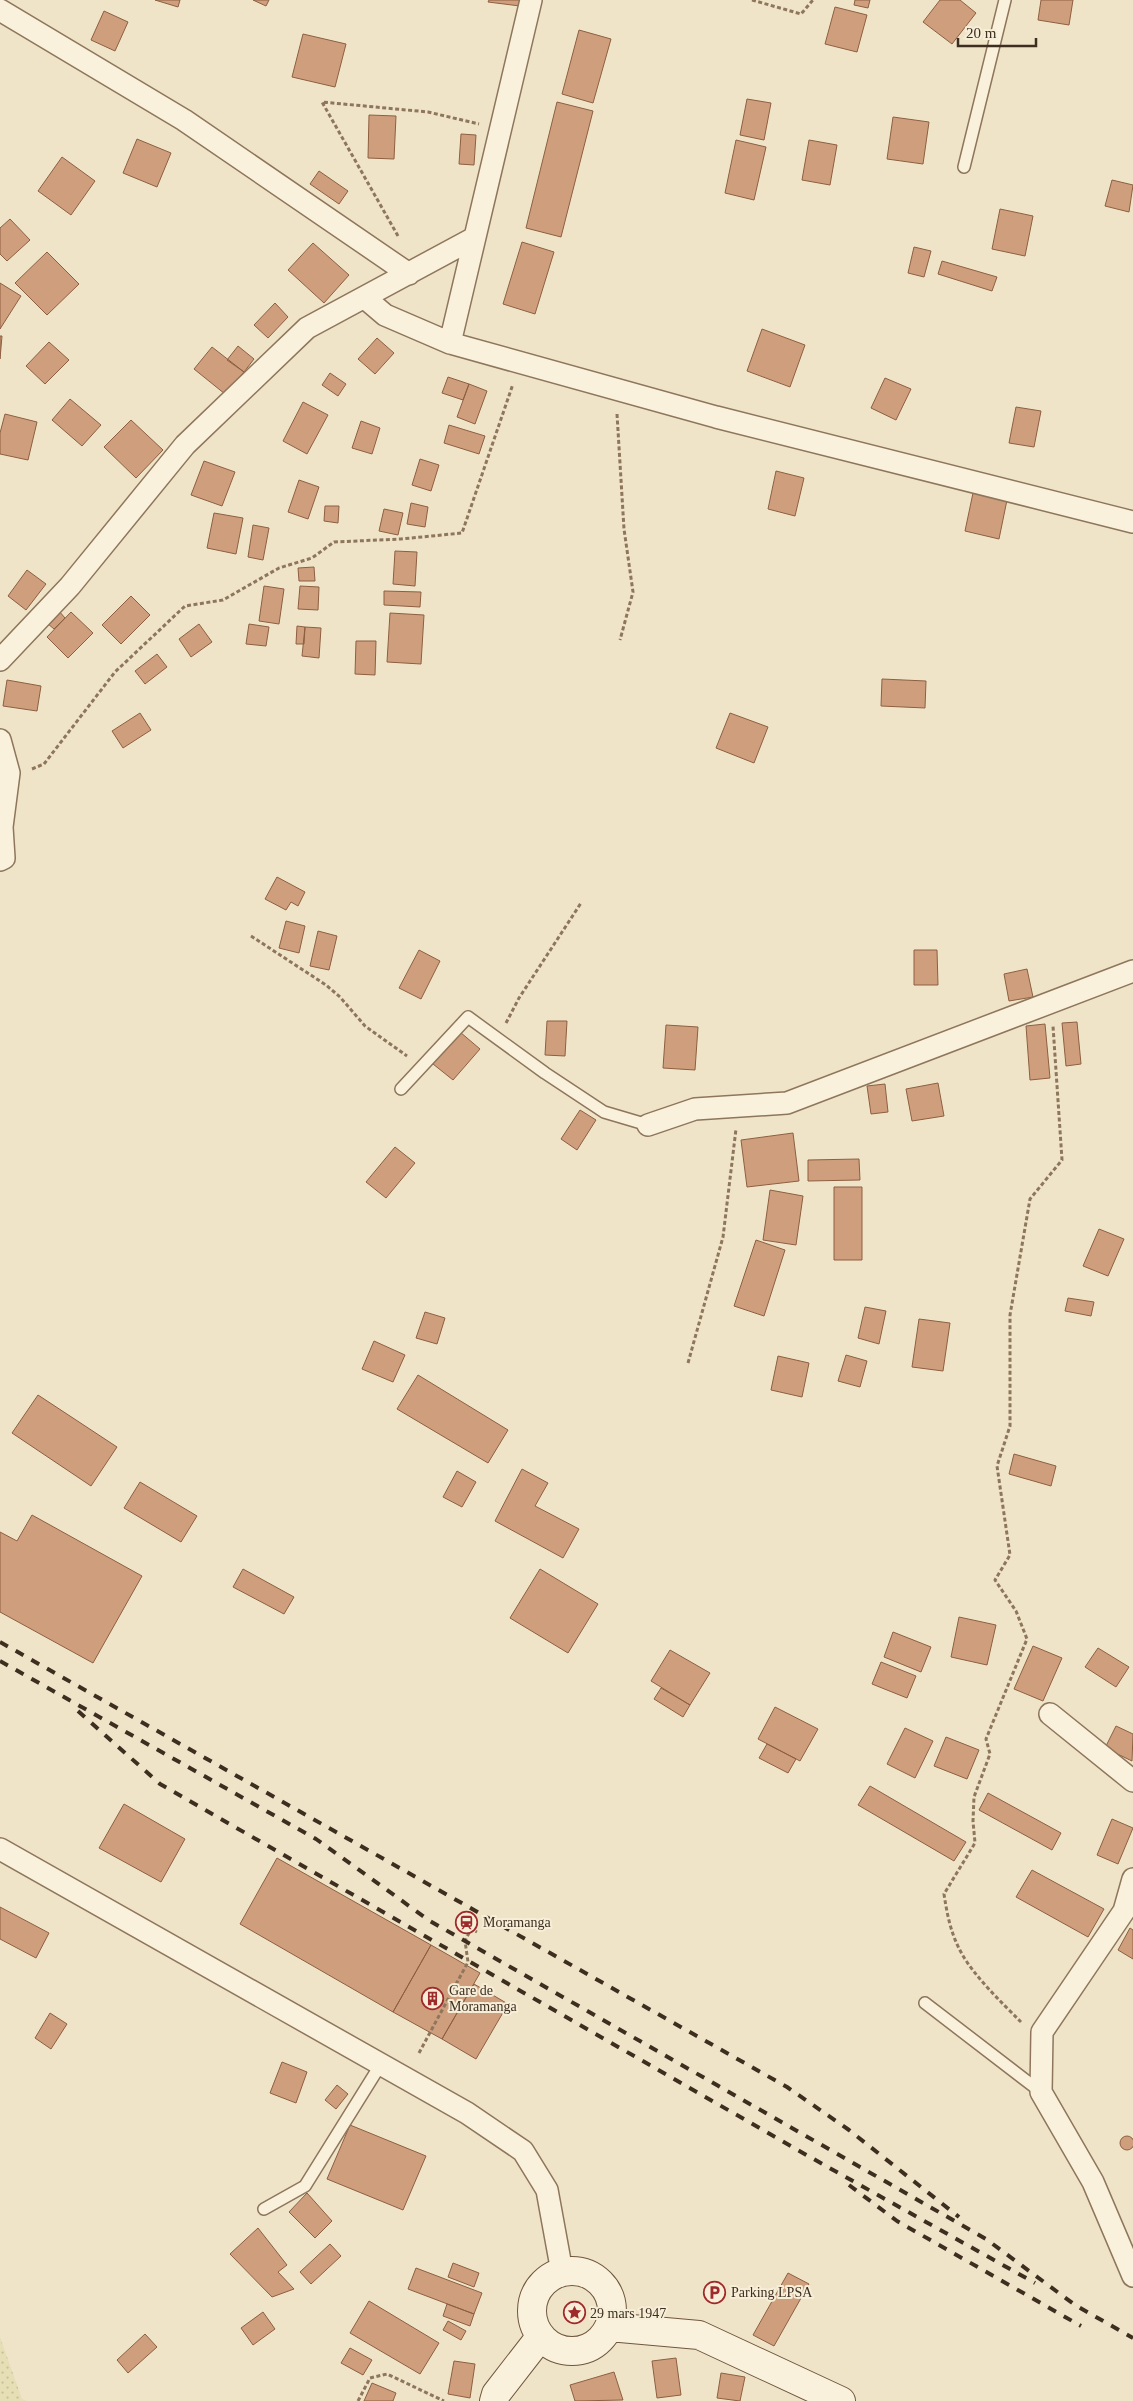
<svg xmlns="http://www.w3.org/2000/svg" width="1133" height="2401" font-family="'Times New Roman',serif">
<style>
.farmland{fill:url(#farmland-dots)}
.building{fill:#cf9f7d;stroke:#8d5f41}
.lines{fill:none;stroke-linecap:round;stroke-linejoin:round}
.lane-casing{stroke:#8d765c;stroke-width:14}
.street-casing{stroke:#8d765c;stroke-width:24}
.secondary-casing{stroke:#6f573f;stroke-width:30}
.path{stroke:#8d765c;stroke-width:3;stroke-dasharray:4 2.5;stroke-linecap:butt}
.lane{stroke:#faf1dc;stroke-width:11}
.street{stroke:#faf1dc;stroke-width:21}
.secondary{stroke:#faf1dc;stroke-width:28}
.rail{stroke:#3d2e20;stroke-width:4;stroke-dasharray:9 9;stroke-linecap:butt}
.labels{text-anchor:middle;stroke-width:4;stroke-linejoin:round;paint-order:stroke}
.poi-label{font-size:14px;fill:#3d2e20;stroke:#f7eed8;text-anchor:start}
</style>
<defs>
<pattern id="farmland-dots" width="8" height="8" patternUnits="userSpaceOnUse" patternTransform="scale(1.25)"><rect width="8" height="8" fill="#e6deb5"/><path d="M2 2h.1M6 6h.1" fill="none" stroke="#c6bf9b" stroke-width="1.8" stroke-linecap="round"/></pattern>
</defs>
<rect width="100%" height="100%" fill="#f0e4c8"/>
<path class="farmland" d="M 0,2337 L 22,2399 L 27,2401 L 0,2401 Z"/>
<path class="building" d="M 155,0 L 180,0 L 178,7 Z
M 253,0 L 269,0 L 266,6 Z
M 489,0 L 521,0 L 520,6 L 488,2 Z
M 855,0 L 870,0 L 868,8 L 854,5 Z
M 940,0 L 960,0 L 976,13 L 952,44 L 923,22 Z
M 1041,0 L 1073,0 L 1069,25 L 1038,20 Z
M 835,7 L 867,15 L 857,52 L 825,44 Z
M 104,11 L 128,22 L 115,51 L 91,40 Z
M 579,30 L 611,39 L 593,103 L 562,94 Z
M 303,34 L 346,44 L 335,87 L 292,77 Z
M 747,99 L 771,103 L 764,140 L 740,135 Z
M 557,102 L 593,111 L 561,237 L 526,228 Z
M 369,115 L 396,116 L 394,159 L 368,158 Z
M 893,117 L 929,122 L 923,164 L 887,159 Z
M 461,134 L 476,135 L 474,165 L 459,164 Z
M 137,139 L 171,153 L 157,187 L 123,173 Z
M 736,140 L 766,147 L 754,200 L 725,193 Z
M 809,140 L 837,145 L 830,185 L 802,180 Z
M 62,157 L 95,181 L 71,215 L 38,191 Z
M 319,171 L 348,191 L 339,204 L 310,184 Z
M 1112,180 L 1133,185 L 1129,212 L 1105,206 Z
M 1000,209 L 1033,216 L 1025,256 L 992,249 Z
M 10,219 L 30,240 L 7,261 L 0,254 L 0,228 Z
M 522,242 L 554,252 L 535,314 L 503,304 Z
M 313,243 L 349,275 L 324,303 L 288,270 Z
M 914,247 L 931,251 L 924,277 L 908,273 Z
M 47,252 L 79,284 L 47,315 L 15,283 Z
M 942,261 L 997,277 L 992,291 L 938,274 Z
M 0,283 L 21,296 L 0,329 Z
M 275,303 L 288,317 L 268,338 L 254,325 Z
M 762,329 L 805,345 L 790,387 L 747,371 Z
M 0,336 L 2,336 L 0,359 Z
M 377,338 L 394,353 L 375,374 L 358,359 Z
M 49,342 L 69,360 L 45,384 L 26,366 Z
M 238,346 L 254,359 L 244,372 L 227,360 Z
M 212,347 L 244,372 L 225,394 L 194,369 Z
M 330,373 L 346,384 L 338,396 L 322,385 Z
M 448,377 L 469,384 L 463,400 L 442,393 Z
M 885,378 L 911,389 L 896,420 L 871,408 Z
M 469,384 L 487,391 L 475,424 L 457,417 Z
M 70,399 L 101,425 L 82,446 L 52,420 Z
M 303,402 L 328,415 L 307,454 L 283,441 Z
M 1016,407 L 1041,411 L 1034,447 L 1009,443 Z
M 5,414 L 37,422 L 28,460 L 0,454 L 0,433 Z
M 131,420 L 163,450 L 136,478 L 104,447 Z
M 361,421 L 380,428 L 372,454 L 352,448 Z
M 449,425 L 485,436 L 479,454 L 444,443 Z
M 420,459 L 439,465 L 431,491 L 412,485 Z
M 204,461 L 235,472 L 222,506 L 191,495 Z
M 776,471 L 804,478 L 795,516 L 768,509 Z
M 299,480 L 319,487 L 308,519 L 288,512 Z
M 973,493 L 1007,500 L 999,539 L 965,531 Z
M 411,503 L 428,507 L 425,527 L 407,524 Z
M 325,506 L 339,506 L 338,523 L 324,521 Z
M 384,509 L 403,513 L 398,535 L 379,531 Z
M 214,513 L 243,518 L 236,554 L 207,548 Z
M 253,525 L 269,528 L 263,560 L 248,557 Z
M 395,551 L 417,552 L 415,586 L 393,584 Z
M 314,567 L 315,581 L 299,581 L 298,568 Z
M 27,570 L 46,584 L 26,610 L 8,596 Z
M 264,586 L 284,589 L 279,624 L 259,621 Z
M 300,586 L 319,587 L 318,610 L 298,609 Z
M 384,591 L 421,592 L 420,607 L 384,605 Z
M 131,596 L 150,615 L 121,644 L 102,625 Z
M 59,611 L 65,618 L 54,629 L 47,623 Z
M 71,612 L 93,633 L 68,658 L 47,637 Z
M 390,613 L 424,615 L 421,664 L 387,662 Z
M 199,624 L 212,642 L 191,657 L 179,639 Z
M 249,624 L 269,627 L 266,646 L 246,644 Z
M 297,626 L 305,627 L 304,644 L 296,644 Z
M 305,627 L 321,628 L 319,658 L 302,656 Z
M 356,641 L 376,641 L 375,675 L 355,674 Z
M 157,654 L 167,667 L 145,684 L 135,671 Z
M 882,679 L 926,681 L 925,708 L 881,706 Z
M 7,680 L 41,686 L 37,711 L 3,706 Z
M 140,713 L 151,730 L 123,748 L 112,731 Z
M 730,713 L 768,727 L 754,763 L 716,748 Z
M 277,877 L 305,892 L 298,906 L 291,902 L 286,910 L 265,899 Z
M 286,921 L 305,926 L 299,953 L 279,948 Z
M 318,931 L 337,936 L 329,970 L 310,966 Z
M 419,950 L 440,961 L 421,999 L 399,988 Z
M 914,950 L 937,950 L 938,985 L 914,985 Z
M 1027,969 L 1033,997 L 1009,1001 L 1004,974 Z
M 547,1021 L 567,1021 L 565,1056 L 545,1055 Z
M 1077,1022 L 1081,1064 L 1066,1066 L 1062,1023 Z
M 1045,1024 L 1050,1078 L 1030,1080 L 1026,1026 Z
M 666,1025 L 698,1027 L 695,1070 L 663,1068 Z
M 460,1032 L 480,1049 L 453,1080 L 433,1064 Z
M 938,1083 L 944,1116 L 912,1121 L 906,1089 Z
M 885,1084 L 888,1112 L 871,1114 L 867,1086 Z
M 580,1110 L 596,1120 L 577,1150 L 561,1139 Z
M 793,1133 L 799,1181 L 747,1187 L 741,1140 Z
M 395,1147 L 415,1163 L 386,1198 L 366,1182 Z
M 859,1159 L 860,1180 L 808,1181 L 808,1160 Z
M 834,1187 L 862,1187 L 862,1260 L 834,1260 Z
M 770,1190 L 803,1196 L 796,1245 L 763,1240 Z
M 1099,1229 L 1124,1239 L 1108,1276 L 1083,1266 Z
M 756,1240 L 785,1250 L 764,1316 L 734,1306 Z
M 1068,1298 L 1094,1302 L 1091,1316 L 1065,1311 Z
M 865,1307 L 886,1311 L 879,1344 L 858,1338 Z
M 425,1312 L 445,1318 L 437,1344 L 416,1338 Z
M 919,1319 L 950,1323 L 943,1371 L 912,1367 Z
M 374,1341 L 405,1355 L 393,1382 L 362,1369 Z
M 846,1355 L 867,1361 L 860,1387 L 838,1381 Z
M 778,1356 L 809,1363 L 802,1397 L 771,1390 Z
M 418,1375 L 508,1430 L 488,1463 L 397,1409 Z
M 38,1395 L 117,1447 L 91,1486 L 12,1433 Z
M 1014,1454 L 1056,1466 L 1051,1486 L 1009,1474 Z
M 522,1469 L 548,1483 L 535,1506 L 579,1529 L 563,1558 L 495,1521 Z
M 457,1471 L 476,1482 L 462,1507 L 443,1497 Z
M 140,1482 L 197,1516 L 181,1542 L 124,1508 Z
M 32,1515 L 142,1576 L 93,1663 L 0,1612 L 0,1532 L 17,1541 Z
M 243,1569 L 294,1597 L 284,1614 L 233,1587 Z
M 540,1569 L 598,1604 L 568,1653 L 510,1618 Z
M 959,1617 L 996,1625 L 987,1665 L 951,1657 Z
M 893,1632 L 931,1647 L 921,1672 L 884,1657 Z
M 1033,1646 L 1062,1658 L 1043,1701 L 1014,1689 Z
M 1098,1648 L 1129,1667 L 1116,1687 L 1085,1667 Z
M 670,1650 L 710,1673 L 690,1705 L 651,1681 Z
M 881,1662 L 916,1676 L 907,1698 L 872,1684 Z
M 661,1688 L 690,1705 L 683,1717 L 654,1699 Z
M 775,1707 L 818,1729 L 800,1761 L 758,1739 Z
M 1116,1726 L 1133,1734 L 1132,1761 L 1105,1748 Z
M 905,1728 L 933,1741 L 915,1778 L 887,1764 Z
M 946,1737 L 979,1750 L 967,1779 L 934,1766 Z
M 767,1744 L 796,1759 L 788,1773 L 759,1758 Z
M 870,1786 L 966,1842 L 954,1861 L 858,1805 Z
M 988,1793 L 1061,1833 L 1052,1850 L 979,1810 Z
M 124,1804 L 185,1839 L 161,1882 L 99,1848 Z
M 1112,1819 L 1133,1828 L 1118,1864 L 1097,1855 Z
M 277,1858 L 431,1945 L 393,2012 L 240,1924 Z
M 1032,1870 L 1104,1909 L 1088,1937 L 1016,1897 Z
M 0,1907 L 49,1933 L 36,1958 L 0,1939 Z
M 1130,1928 L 1133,1930 L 1133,1959 L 1118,1950 Z
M 431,1945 L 480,1973 L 442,2039 L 393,2012 Z
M 474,1984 L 508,2004 L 476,2059 L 442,2039 Z
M 50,2013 L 67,2024 L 51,2049 L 35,2038 Z
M 282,2062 L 307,2072 L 296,2103 L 270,2093 Z
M 337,2085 L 348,2094 L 336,2109 L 325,2100 Z
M 350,2125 L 426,2156 L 403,2210 L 327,2179 Z
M1120 2143a7 7 0 1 1 14 0a7 7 0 1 1-14 0Z
M 307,2193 L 332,2221 L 315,2238 L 289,2212 Z
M 258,2228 L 287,2265 L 278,2272 L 294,2289 L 272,2297 L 230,2254 Z
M 330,2244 L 341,2256 L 311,2284 L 300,2272 Z
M 453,2263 L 479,2273 L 474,2287 L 448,2277 Z
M 416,2268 L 482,2293 L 474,2314 L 408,2289 Z
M 788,2273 L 809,2284 L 774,2346 L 753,2335 Z
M 369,2301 L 439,2343 L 420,2374 L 350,2333 Z
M 447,2304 L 474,2314 L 470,2326 L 443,2316 Z
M 263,2312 L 275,2329 L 253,2345 L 241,2328 Z
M 448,2321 L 466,2331 L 461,2340 L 443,2330 Z
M 145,2334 L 157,2347 L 128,2373 L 117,2360 Z
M 350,2348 L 372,2360 L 363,2375 L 341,2363 Z
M 676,2358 L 681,2395 L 657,2398 L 652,2361 Z
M 454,2361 L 475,2364 L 470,2398 L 448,2394 Z
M 614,2372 L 623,2400 L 575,2401 L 570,2385 Z
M 721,2373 L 745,2377 L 740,2401 L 717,2398 Z
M 372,2383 L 396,2393 L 393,2401 L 364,2401 Z"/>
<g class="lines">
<defs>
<path id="lane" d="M 964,167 L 1005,0
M 401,1089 L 468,1017 L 545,1073 L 604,1112 L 648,1125
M 925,2003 L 1041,2092
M 264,2209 L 305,2186 L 381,2064"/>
<path id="street" d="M 531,0 L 450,343 L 716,417 L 1133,522
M 0,10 L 184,120 L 409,274
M 365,298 L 385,315 L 450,343
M 0,660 L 70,586 L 185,445 L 307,328 L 474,238
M 0,740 L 9,773 L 2,827 L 4,858 L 0,860
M 648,1125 L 695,1109 L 787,1103 L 1133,971
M 1050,1714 L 1133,1781
M 0,1849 L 467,2113 L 523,2151 L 547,2190 L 562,2272
M 1133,1879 L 1124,1911 L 1042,2032 L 1041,2092 L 1093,2182 L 1133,2276"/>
<path id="secondary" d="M532 2311a40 40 0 1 1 80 0a40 40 0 1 1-80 0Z
M 609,2327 L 699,2335 L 841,2401
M 494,2401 L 496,2394 L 541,2336"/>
</defs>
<use href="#lane" class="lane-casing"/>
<use href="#street" class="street-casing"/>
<use href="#secondary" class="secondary-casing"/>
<path class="path" d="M 752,0 L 801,14 L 813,0
M 398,236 L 322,102 L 428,112 L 479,124
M 617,414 L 624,529 L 633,592 L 620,640
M 32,769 L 44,764 L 115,672 L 185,606 L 223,600 L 279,568 L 312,558 L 334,542 L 401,539 L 462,533 L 513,384
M 251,936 L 326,985 L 340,997 L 365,1026 L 407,1056
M 506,1023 L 519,998 L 581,903
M 688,1363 L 723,1237 L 736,1129
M 1021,2022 C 1002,2003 975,1977 962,1954 C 951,1935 947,1914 944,1894 L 975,1843 L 973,1821 L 974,1797 L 990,1754 L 986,1739 L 1027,1639 L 1016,1611 L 995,1580 L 1010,1555 L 997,1466 L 1010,1426 L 1010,1315 L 1030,1199 L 1062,1160 L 1053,1026
M 419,2053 L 468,1962 L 465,1941 L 471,1929 L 477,1932
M 358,2401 L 370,2378 L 387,2374 L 444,2401"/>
<use href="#lane" class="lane"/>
<use href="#street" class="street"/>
<use href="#secondary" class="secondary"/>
<path class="rail" d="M 0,1642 L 787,2087 L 849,2130 L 959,2217
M 0,1661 L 316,1839 L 430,1921 L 986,2239 L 1075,2305 L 1133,2338
M 78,1711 L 160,1784 L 810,2157 L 1035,2283
M 849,2185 L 897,2221 L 1081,2326"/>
</g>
<defs>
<symbol id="station-ring" viewBox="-11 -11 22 22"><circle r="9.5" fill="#f7eed8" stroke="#9e2a2b" stroke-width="1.5"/><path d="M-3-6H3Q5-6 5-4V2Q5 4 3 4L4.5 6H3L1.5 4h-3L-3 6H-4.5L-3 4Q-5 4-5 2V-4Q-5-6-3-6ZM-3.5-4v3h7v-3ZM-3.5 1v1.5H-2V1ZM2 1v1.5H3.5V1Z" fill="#9e2a2b"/></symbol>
<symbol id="building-ring" viewBox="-11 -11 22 22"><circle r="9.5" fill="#f7eed8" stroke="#9e2a2b" stroke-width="1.5"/><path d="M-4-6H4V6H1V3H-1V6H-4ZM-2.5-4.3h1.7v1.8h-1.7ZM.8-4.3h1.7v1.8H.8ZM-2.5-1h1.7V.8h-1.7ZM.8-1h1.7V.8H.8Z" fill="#9e2a2b"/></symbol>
<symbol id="parking-ring" viewBox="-11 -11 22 22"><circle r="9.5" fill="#f7eed8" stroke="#9e2a2b" stroke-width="1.5"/><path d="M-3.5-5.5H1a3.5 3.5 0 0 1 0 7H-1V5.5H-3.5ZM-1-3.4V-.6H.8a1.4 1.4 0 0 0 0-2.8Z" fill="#9e2a2b"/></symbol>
<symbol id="sight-ring" viewBox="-11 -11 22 22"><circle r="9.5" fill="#f7eed8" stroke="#9e2a2b" stroke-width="1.5"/><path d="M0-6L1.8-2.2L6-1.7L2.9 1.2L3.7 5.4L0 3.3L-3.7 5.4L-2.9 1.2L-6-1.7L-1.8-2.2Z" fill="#9e2a2b"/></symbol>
</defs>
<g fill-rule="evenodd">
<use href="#station-ring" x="454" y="1910" width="25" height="25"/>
<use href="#building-ring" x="420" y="1986" width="25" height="25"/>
<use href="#parking-ring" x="702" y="2280" width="25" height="25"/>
<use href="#sight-ring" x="562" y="2300" width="25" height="25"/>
</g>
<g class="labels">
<g class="poi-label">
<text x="483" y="1927">Moramanga</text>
<text x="449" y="1995">Gare de<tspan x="449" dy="16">Moramanga</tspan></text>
<text x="731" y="2297">Parking LPSA</text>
<text x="590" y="2318">29 mars 1947</text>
</g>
</g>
<path d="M958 38v8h78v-8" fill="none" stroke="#3d2e20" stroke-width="2.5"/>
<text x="966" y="38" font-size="15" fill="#3d2e20" stroke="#f7eed8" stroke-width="4" paint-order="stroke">20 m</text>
</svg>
